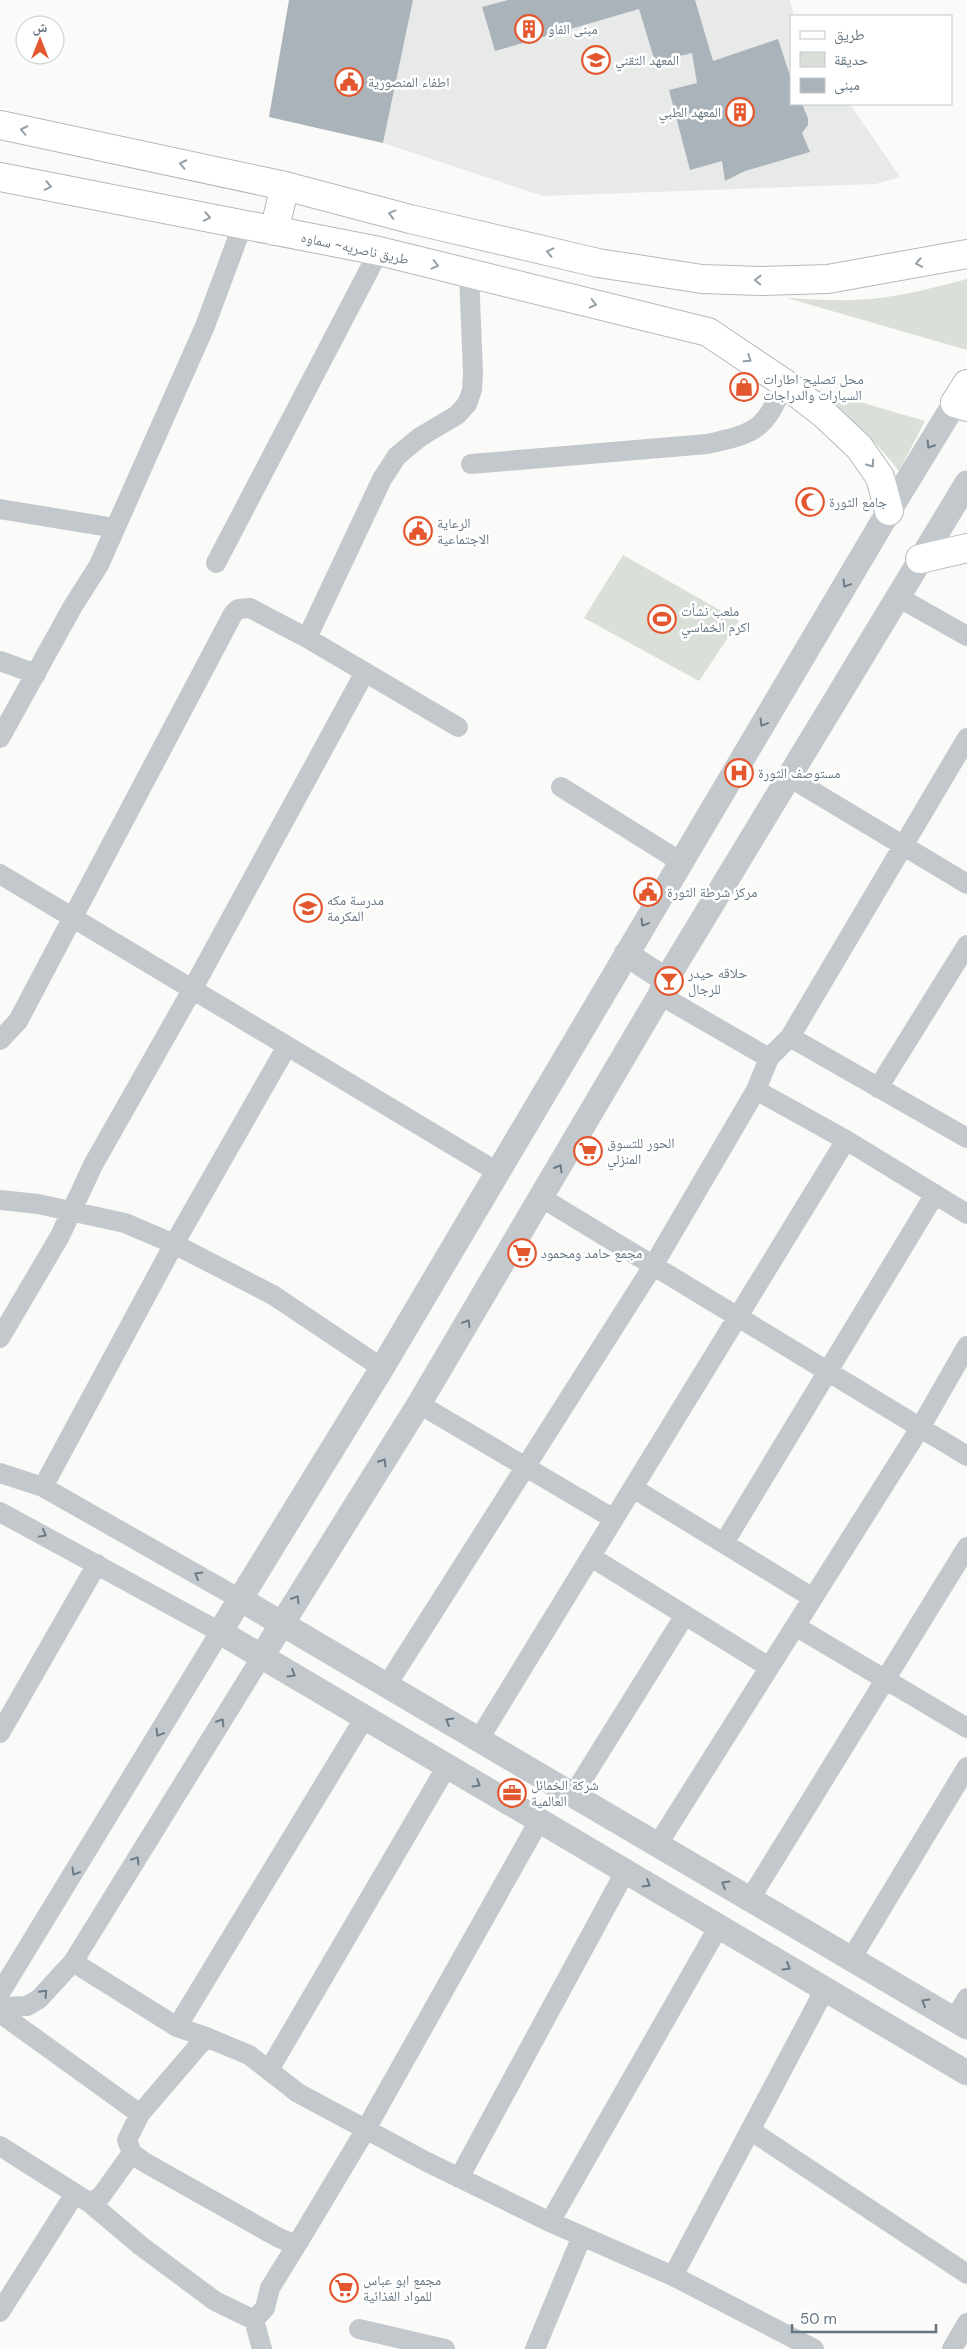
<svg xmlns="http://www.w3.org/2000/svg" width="967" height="2349" font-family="'DM Sans','Noto Naskh Arabic',sans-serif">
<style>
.built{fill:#e8e9e9}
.green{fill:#dadfd7}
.building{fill:#aab3b9}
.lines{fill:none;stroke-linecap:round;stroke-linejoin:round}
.secondary-casing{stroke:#b3babf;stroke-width:30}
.trunk-casing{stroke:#b4b9bd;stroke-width:30}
.minor{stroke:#c3c8cc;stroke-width:20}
.tertiary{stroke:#c3c8cc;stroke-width:25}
.secondary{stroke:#fff;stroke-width:28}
.trunk{stroke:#fff;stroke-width:28}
.oneway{stroke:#939fa8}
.oneway2{stroke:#6a7a87}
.labels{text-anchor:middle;stroke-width:5;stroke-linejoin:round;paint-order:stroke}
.poi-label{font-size:14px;fill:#657683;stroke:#fff;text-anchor:start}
.street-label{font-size:14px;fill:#657683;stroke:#fff}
</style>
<rect width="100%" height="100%" fill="#fafaf8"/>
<path class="built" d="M 408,0 L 790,0 L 794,16 L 791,16 L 791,104 L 850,104 L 900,177 L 876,184 L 543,196 L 383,143 L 413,1 Z"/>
<path class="green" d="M 967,279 L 967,350 L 787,298 C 809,299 831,301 853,300 C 892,299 929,289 967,279 Z
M 812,388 L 925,421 L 899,471 C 874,438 844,413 812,388 Z
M 623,555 L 739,621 L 699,681 L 584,618 Z"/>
<path class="building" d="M 289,0 L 413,0 L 383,143 L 269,117 Z
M 508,0 L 695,0 L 713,61 L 778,39 L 791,79 L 791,104 L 802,104 L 808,118 L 808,125 L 802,133 L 810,152 L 745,171 L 725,181 L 722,161 L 690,170 L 669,90 L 697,83 L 692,53 L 655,62 L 639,9 L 495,51 L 482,7 Z"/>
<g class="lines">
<defs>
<path id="secondary" d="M 955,403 L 967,384"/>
<path id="trunk" d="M 0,125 L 285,186 L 410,219 L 598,263 L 702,279 L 761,281 L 828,279 L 967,254
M 0,177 L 379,251 L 708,332 L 784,383 L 825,415 L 859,447 L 880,477 L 889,511
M 274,231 L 285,186
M 955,403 L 967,407
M 920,559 L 967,548"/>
</defs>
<use href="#secondary" class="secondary-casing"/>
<use href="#trunk" class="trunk-casing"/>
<path class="minor" d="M 471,464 L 707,444 C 754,434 766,430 784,383
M 0,509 L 115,528
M 216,563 L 379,251
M 898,597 L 967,636
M 307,638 L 382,479 L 397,456 L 420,437 L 457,415 L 467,404 L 472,390 L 473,373 L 469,273
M 0,661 L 36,674
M 0,738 L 73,606 L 99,565 L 205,326 L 243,224
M 789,777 L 967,884
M 561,787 L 681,862
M 0,874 L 499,1173
M 660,995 L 769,1058
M 790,1037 L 967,1138
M 0,1040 L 18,1021 L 233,614 L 238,609 L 250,608 L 307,638 L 458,727
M 878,1088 L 967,945
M 756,1090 L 846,1140 L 967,1214
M 542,1198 L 967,1456
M 0,1200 L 38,1204 L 125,1223 L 174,1244 L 273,1295 L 382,1368
M 0,1338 L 60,1236 L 93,1165 L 192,990 L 365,672
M 419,1404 L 614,1519
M 0,1473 L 43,1487 L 240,1599
M 43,1487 L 174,1244 L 287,1046
M 633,1488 L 813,1598
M 0,1512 L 220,1632 L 0,1993
M 724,1543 L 935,1194
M 591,1557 L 769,1667
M 795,1626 L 967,1728
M 387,1685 L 653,1266 L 756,1090 L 769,1058 L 790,1037 L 967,738
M 0,1733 L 97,1564
M 479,1739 L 846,1140
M 573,1795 L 685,1615
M 658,1844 L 920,1428 L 967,1346
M 750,1899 L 967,1547
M 851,1959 L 967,1767
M 73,1962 L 177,2027 L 206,2037 L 249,2055 L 298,2093 L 427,2162 L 550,2222 L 673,2276 L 814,2349
M 0,2007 L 27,2006 L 39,1999 L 73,1962 L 262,1656
M 0,2013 L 140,2114 L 206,2037
M 954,2020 L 967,1998
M 177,2027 L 365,1717
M 269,2070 L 447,1766
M 140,2114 L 127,2140 L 132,2153 L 144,2162 L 279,2238 L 289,2242 L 299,2241 L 366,2129 L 539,1821
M 750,2130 L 967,2274
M 0,2146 L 90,2203 L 101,2196 L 132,2153
M 459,2178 L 625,1872
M 90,2203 L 141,2246 L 215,2301 L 254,2320 L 265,2308 L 270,2288 L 299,2241
M 550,2222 L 719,1926
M 673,2276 L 825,1989
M 0,2312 L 74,2195
M 254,2320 L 262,2349
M 359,2329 L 445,2349
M 535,2349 L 582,2236
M 952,2349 L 967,2323"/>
<path class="tertiary" d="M 955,403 L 889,511 L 382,1368 L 220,1632 L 967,2073
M 626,954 L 666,980
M 240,1599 L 967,2027
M 262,1656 L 419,1404 L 660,995 L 666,980 L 967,483"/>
<use href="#secondary" class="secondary"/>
<use href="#trunk" class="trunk"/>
</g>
<defs><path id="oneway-chevron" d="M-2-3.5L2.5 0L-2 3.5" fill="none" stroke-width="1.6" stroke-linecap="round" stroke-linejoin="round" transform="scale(1.25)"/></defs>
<g class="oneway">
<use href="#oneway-chevron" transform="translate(24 130) rotate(-168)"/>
<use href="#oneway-chevron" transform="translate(183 164) rotate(-168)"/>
<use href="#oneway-chevron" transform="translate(48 186) rotate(11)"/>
<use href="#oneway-chevron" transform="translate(392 214) rotate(-165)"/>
<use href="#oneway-chevron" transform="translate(207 217) rotate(11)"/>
<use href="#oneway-chevron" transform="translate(550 252) rotate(-167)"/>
<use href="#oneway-chevron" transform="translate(919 263) rotate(169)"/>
<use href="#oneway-chevron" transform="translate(435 265) rotate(14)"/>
<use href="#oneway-chevron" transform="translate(758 280) rotate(-179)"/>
<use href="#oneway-chevron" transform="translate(593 304) rotate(14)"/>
<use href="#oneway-chevron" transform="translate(748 359) rotate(34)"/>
<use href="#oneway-chevron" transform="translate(871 464) rotate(55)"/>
</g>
<g class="oneway2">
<use href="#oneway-chevron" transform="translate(930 445) rotate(122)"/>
<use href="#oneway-chevron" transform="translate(846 584) rotate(121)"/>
<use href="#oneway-chevron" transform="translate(763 723) rotate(121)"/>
<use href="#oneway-chevron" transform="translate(644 923) rotate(121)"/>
<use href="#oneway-chevron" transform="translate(559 1168) rotate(-60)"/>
<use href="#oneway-chevron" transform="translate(467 1323) rotate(-59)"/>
<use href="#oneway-chevron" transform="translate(383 1462) rotate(-58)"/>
<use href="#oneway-chevron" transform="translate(43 1534) rotate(29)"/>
<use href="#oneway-chevron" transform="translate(198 1575) rotate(-150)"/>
<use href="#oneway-chevron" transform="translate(296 1599) rotate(-58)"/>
<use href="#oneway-chevron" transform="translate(292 1674) rotate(31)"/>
<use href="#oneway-chevron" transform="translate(449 1721) rotate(-149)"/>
<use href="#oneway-chevron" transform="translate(221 1722) rotate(-58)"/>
<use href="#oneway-chevron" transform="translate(159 1733) rotate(121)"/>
<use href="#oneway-chevron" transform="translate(477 1784) rotate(31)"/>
<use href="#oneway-chevron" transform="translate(136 1860) rotate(-58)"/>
<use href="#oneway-chevron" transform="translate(75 1872) rotate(121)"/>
<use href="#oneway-chevron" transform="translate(647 1884) rotate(31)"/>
<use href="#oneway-chevron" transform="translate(725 1884) rotate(-149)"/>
<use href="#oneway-chevron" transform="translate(787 1967) rotate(30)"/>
<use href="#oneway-chevron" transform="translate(44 1993) rotate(-47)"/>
<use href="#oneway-chevron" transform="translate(925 2002) rotate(-149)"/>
</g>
<defs>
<symbol id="building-ring" viewBox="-11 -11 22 22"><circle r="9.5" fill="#fff" stroke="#e4572e" stroke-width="1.5"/><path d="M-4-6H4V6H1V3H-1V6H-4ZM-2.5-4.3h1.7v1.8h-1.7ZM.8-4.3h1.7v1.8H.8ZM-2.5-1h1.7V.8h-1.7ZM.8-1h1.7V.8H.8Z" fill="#e4572e"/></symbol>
<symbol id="university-ring" viewBox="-11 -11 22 22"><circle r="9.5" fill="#fff" stroke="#e4572e" stroke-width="1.5"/><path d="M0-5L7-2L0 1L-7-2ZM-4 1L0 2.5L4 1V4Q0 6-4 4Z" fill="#e4572e"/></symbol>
<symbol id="civic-ring" viewBox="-11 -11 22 22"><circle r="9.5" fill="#fff" stroke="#e4572e" stroke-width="1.5"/><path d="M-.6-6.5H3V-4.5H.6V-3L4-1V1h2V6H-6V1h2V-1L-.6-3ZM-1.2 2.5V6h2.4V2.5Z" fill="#e4572e"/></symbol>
<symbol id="shop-ring" viewBox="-11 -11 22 22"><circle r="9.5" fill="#fff" stroke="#e4572e" stroke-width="1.5"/><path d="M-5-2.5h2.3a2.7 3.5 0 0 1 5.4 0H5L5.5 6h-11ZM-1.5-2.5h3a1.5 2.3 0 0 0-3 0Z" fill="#e4572e"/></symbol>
<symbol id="mosque-ring" viewBox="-11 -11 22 22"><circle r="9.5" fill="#fff" stroke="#e4572e" stroke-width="1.5"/><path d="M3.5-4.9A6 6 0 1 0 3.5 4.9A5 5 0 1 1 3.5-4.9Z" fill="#e4572e"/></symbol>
<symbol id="stadium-ring" viewBox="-11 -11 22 22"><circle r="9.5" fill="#fff" stroke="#e4572e" stroke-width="1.5"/><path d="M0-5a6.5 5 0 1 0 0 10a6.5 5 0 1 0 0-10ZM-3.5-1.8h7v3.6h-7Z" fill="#e4572e"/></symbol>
<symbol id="hospital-ring" viewBox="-11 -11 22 22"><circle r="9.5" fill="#fff" stroke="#e4572e" stroke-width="1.5"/><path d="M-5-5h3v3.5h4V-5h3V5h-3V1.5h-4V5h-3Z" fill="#e4572e"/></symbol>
<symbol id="school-ring" viewBox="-11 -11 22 22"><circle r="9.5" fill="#fff" stroke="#e4572e" stroke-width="1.5"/><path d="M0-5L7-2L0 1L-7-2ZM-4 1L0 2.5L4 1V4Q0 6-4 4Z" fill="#e4572e"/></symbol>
<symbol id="bar-ring" viewBox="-11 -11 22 22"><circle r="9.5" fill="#fff" stroke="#e4572e" stroke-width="1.5"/><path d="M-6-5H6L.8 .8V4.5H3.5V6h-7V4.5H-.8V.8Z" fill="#e4572e"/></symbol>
<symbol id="supermarket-ring" viewBox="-11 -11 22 22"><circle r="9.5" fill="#fff" stroke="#e4572e" stroke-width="1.5"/><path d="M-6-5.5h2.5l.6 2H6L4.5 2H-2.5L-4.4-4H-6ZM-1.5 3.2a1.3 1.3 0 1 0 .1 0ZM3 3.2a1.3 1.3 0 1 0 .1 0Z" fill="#e4572e"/></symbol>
<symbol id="office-ring" viewBox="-11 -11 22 22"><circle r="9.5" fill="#fff" stroke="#e4572e" stroke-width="1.5"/><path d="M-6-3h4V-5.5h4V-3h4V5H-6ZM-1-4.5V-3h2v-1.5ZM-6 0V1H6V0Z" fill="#e4572e"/></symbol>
</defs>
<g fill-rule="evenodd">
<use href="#building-ring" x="513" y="13" width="32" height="32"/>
<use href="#university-ring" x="580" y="44" width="32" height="32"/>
<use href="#civic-ring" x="333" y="66" width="32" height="32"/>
<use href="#building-ring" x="724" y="96" width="32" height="32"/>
<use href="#shop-ring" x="728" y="371" width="32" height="32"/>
<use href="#mosque-ring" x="794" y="486" width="32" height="32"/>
<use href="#civic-ring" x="402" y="515" width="32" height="32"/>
<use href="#stadium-ring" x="646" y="603" width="32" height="32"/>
<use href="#hospital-ring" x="723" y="757" width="32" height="32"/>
<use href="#civic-ring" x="632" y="876" width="32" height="32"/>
<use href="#school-ring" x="292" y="892" width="32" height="32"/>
<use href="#bar-ring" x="653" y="965" width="32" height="32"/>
<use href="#supermarket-ring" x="572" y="1135" width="32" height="32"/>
<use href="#supermarket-ring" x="506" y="1237" width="32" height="32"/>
<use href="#office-ring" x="496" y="1777" width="32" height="32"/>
<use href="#supermarket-ring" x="328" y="2272" width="32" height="32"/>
</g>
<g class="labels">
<g class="poi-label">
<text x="548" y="34">مبنى الفاو</text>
<text x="615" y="65">المعهد التقني</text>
<text x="368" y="87">اطفاء المنصورية</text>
<text x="721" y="117" text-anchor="end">المعهد الطبي</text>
<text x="763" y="384">محل تصليح اطارات<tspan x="763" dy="16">السيارات والدراجات</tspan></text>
<text x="829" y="507">جامع الثورة</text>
<text x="437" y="528">الرعاية<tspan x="437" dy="16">الاجتماعية</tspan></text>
<text x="681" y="616">ملعب نشأت<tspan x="681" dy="16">اكرم الخماسي</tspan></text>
<text x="758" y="778">مستوصف الثورة</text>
<text x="667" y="897">مركز شرطة الثورة</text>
<text x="327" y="905">مدرسة مكه<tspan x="327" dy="16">المكرمة</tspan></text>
<text x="688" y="978">حلاقه حيدر<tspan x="688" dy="16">للرجال</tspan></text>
<text x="607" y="1148">الحور للتسوق<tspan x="607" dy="16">المنزلي</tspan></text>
<text x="541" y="1258">مجمع حامد ومحمود</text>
<text x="531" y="1790">شركة الخمائل<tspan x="531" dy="16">العالمية</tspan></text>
<text x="363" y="2285">مجمع ابو عباس<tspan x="363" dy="16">للمواد الغذائية</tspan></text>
</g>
<g class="street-label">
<text transform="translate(355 248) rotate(12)" y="5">طريق ناصريه~ سماوه</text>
</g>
</g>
<rect x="790" y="15" width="162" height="90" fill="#ffffff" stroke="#c1c8cd"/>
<rect x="800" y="31" width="25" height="8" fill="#ffffff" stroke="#c1c8cd"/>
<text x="834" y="40" font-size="15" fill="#657683">طريق</text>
<rect x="800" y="52" width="25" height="15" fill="#dadfd7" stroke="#c1c8cd"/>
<text x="834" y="65" font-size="15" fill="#657683">حديقة</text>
<rect x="800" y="78" width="25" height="15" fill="#aab3b9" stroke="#c1c8cd"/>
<text x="834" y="90" font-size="15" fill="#657683">مبنى</text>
<g transform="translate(40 40)"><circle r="24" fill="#ffffff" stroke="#c1c8cd"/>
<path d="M0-4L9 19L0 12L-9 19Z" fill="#e4572e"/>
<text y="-8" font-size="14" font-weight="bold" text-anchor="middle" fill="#657683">ش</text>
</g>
<path d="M792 2324v8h144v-8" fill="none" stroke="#657683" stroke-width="2.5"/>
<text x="800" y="2324" font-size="15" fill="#657683" stroke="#ffffff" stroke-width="4" paint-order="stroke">50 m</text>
</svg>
